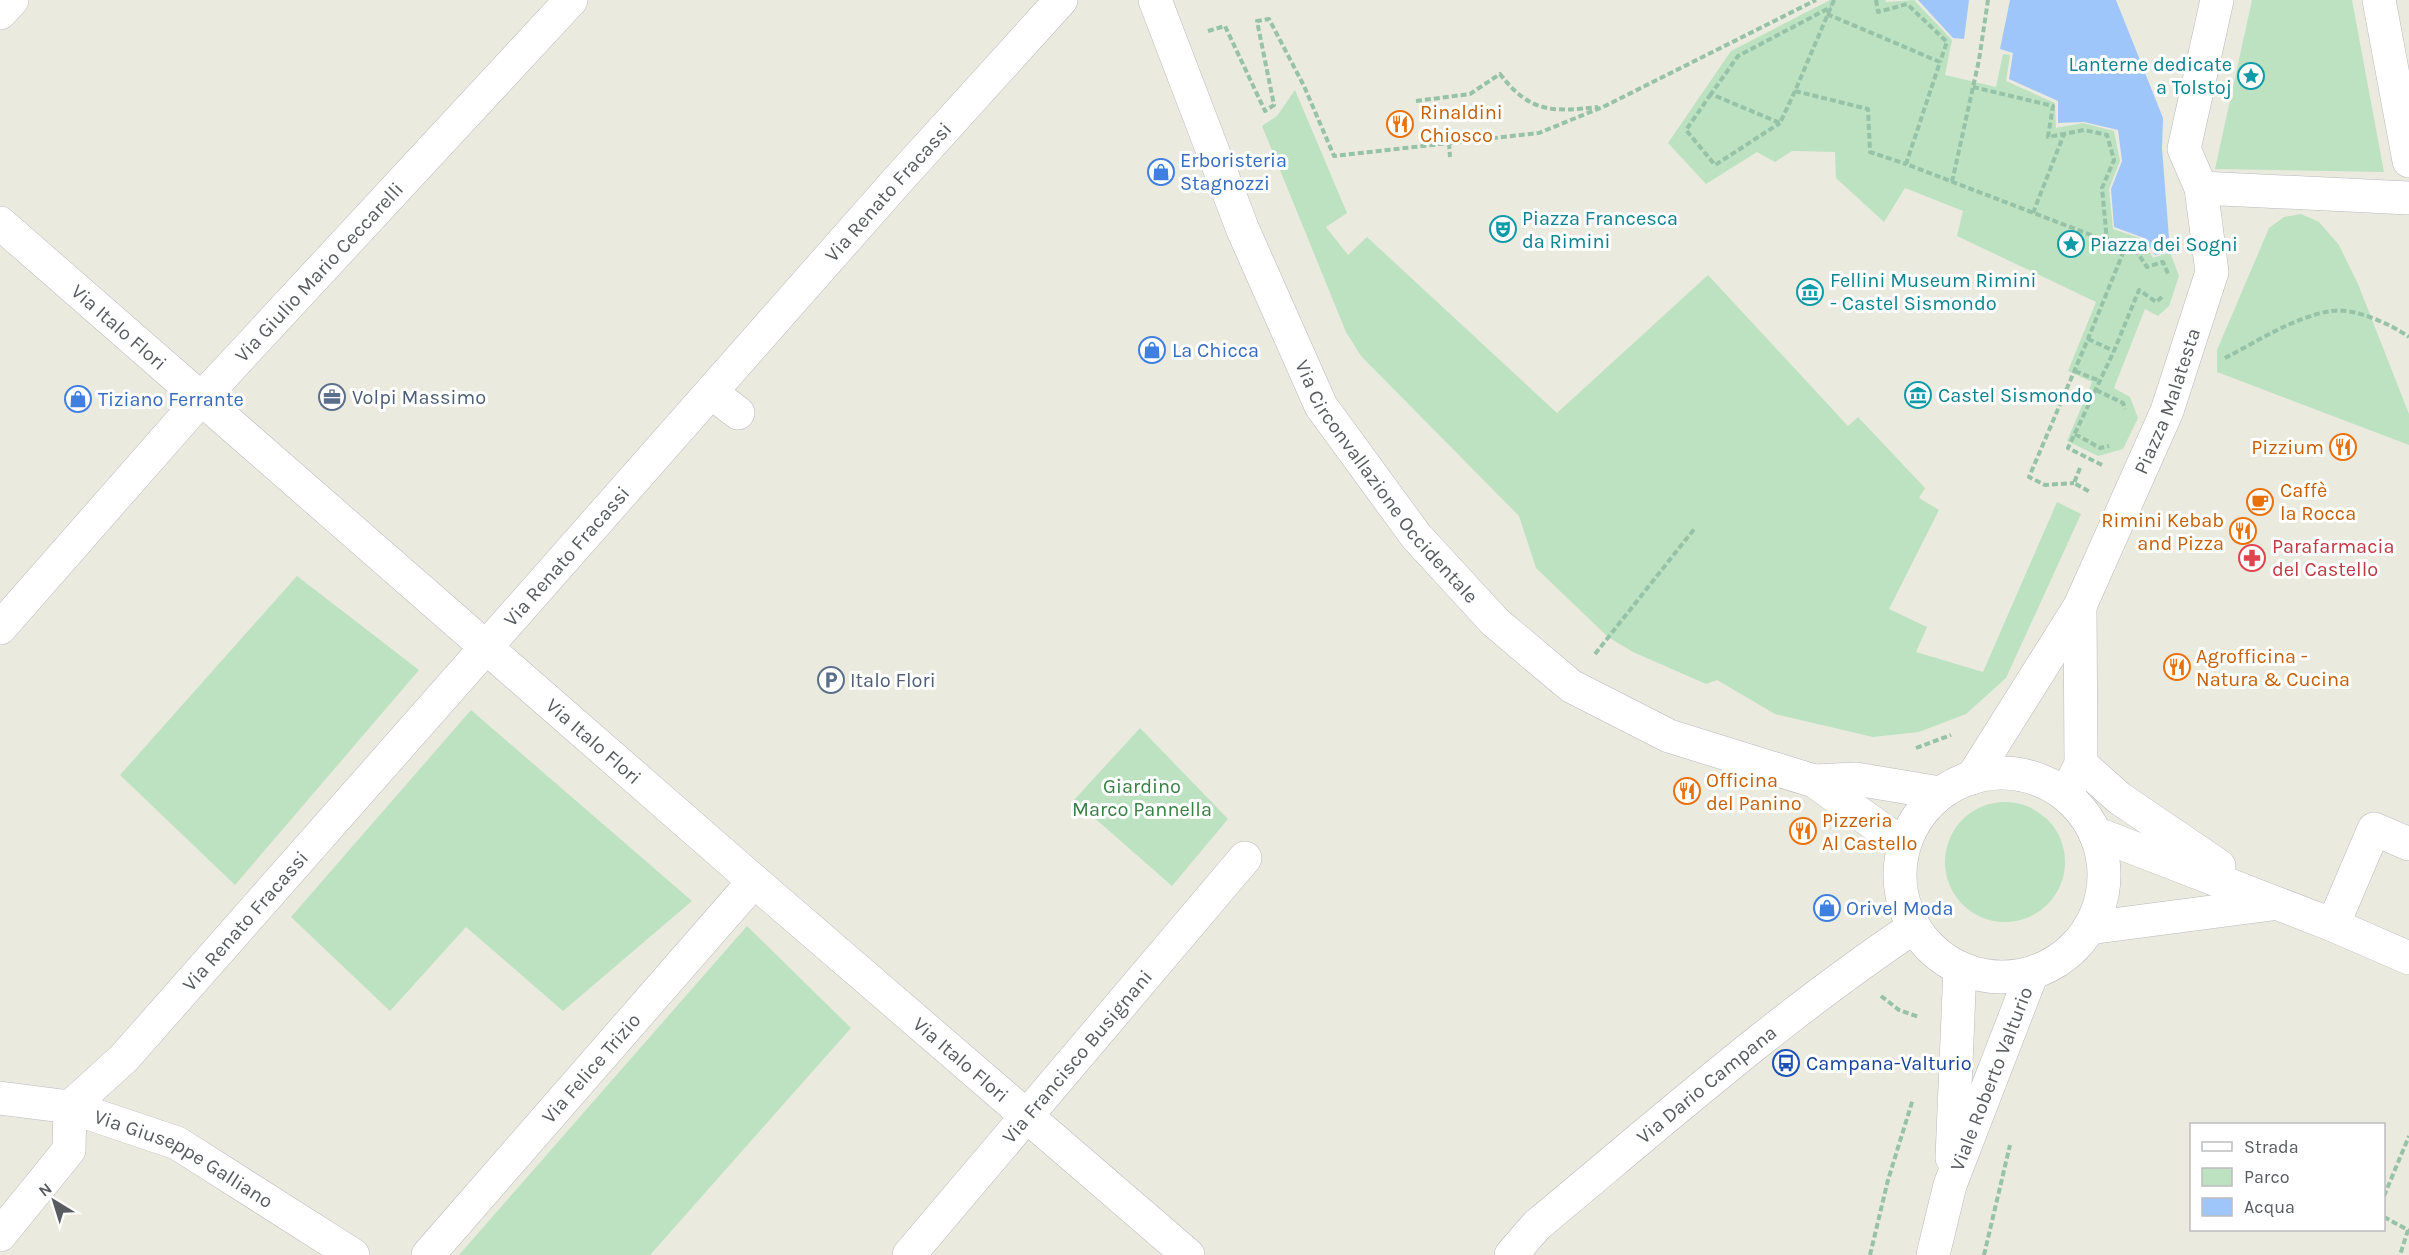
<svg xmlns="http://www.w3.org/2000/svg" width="2409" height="1255" font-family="Karla,sans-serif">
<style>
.green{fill:#bce2c1}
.water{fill:#9fc6fb}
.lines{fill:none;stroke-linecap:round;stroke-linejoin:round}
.minor-casing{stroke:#b7b9be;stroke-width:34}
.path{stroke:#96c2a8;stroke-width:4;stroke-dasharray:6 3;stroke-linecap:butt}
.minor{stroke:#fff;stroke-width:33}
.labels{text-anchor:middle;stroke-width:6;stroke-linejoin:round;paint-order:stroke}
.culture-label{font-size:20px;fill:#0d838f;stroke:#fff;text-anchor:start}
.food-label{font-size:20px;fill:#c56008;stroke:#fff;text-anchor:start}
.shop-label{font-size:20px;fill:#366cbe;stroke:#fff;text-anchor:start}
.street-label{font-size:20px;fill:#585b60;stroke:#fff}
.service-label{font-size:20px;fill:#4e5e75;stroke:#fff;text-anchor:start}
.health-label{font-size:20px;fill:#be3a42;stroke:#fff;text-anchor:start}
.park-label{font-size:20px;fill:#378045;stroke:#fff}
.transit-label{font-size:20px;fill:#164399;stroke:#fff;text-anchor:start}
</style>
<rect width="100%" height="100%" fill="#ebeadf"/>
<path class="green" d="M 1830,0 L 1885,0 L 1886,2 L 1914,0 L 1952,40 L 1945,75 L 1996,87 L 2003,54 L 2010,55 L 2006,81 L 2055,103 L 2056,128 L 2083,123 L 2114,131 L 2120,161 L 2109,189 L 2113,229 L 2142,239 L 2153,258 L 2170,252 L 2179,276 L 2169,306 L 2158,316 L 2145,309 L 2114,388 L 2130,397 L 2138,418 L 2123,449 L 2098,456 L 2067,441 L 2092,382 L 2068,371 L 2096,302 L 1957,236 L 1963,211 L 1905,188 L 1884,222 L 1836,178 L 1835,152 L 1792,151 L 1775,162 L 1757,152 L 1706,184 L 1668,143 L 1731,51 Z
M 2252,0 L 2352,0 L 2384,172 L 2215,169 Z
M 1295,90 L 1347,213 L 1326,227 L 1348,255 L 1367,237 L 1557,413 L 1708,275 L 1848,426 L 1858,417 L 1925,488 L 1919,498 L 1939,510 L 1889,609 L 1927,627 L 1916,652 L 1983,672 L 2057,502 L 2081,514 L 2006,678 L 1966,714 L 1919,732 L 1873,737 L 1775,714 L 1717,680 L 1706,684 L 1633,652 L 1608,637 L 1536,568 L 1519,516 L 1361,356 L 1346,332 L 1262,126 L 1277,116 Z
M 2301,214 L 2319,222 L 2339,245 L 2358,284 L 2409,414 L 2409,445 L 2217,372 L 2217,350 L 2269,228 L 2284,217 Z
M 297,576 L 419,670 L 235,885 L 120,775 Z
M 471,710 L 692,901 L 563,1011 L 466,927 L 390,1011 L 291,917 Z
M 1140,728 L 1228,819 L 1172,886 L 1074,800 Z
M1945 862a60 60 0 1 1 120 0a60 60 0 1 1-120 0Z
M 747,926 L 851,1028 L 650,1255 L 459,1255 Z"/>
<path class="water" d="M 1918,0 L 1969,0 L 1964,39 L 1953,38 Z
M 2010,0 L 2116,0 L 2163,118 L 2162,148 L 2170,251 L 2155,255 L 2144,238 L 2114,227 L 2111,189 L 2122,161 L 2118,130 L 2084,122 L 2058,123 L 2058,101 L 2009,79 L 2013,53 L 2000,49 Z"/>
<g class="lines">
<defs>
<g id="minor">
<path id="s1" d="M 1155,0 L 1243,230 L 1321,406 L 1416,536 L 1495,622 L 1571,686 L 1669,736 L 1814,781 L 1904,845"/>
<path d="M 2379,0 L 2409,161"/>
<path d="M 0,13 L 12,0"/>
<path d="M 2201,188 L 2409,198"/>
<path id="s2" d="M 0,223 L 754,881 L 1188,1255"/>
<path d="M 712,393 L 738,413"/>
<path id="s3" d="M 0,628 L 201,399 L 571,0"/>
<path d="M 2081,764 L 2119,798 L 2219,866"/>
<circle cx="2002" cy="875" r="102"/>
<path id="s4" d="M 1972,778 L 2080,606 L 2167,411 L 2212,272 L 2201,188 L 2184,149 L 2217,0"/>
<path d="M 1814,781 L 1856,779 L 1940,793"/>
<path d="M 2072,782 L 2081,764 L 2080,606"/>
<path d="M 2095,833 L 2333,925 L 2409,958"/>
<path d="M 2333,925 L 2374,829 L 2409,844"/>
<path d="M 2089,928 L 2272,904"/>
<path id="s5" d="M 0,1098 L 70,1107 L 177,1143 L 353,1255"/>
<path id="s6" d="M 70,1107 L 124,1058 L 897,181 L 1061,0"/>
<path d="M 1952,1158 L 1960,968"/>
<path d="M 0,1235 L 69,1150 L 70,1107"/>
<path id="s7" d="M 428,1255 L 754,881"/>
<path id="s8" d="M 909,1255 L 1245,858"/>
<path id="s9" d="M 1511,1255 L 1537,1225 C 1660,1123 1781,1016 1914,927"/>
<path id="s10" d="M 1933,1255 L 1950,1185 L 2032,973"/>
</g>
</defs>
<use href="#minor" class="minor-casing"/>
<path class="path" d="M 1834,0 L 1795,91 L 1868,109 L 1870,152 L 1906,164
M 1876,0 L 1878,12 L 1907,4 L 1947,42 L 1940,62
M 1827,14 L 1940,62 L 1906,164 L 2125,248 L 2088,339 L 2029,477 L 2045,485 L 2074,483
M 1208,31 L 1225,26 L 1265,111 L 1274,105 L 1257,21 L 1269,19 L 1304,86 L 1334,156 L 1539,133 L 1605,106 L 1816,0
M 1973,87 L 2053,106 L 2048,137 L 2064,134
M 1795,91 L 1780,123 L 1711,94 L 1738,56 L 1831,7
M 1711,94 L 1686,130 L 1715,165 L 1780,123
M 1416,101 L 1470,94 L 1500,74 C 1530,113 1552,112 1598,107
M 1449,143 L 1450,157
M 1952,182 L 1979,60 L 1988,0
M 2033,213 L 2064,134 L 2084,130 L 2107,135 L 2114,160 L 2102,188 L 2107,241
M 2125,248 L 2136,251 L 2147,267 L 2163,262 L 2169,276
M 2088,339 L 2114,351
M 2225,358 C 2258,341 2294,317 2331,311 C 2353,307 2391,324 2409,337
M 2075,371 L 2100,381
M 2096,390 L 2123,403 L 2125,409
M 2075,434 L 2100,448 L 2109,446
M 2102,465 L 2068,448 L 2114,351 L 2139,290 L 2156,302 L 2162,297
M 2080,468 L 2074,483 L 2090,492
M 1595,654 L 1695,528
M 1916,748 L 1951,735
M 1881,996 L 1899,1010 L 1919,1017
M 2384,1196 L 2409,1136
M 2384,1217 L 2408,1230 L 2400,1255
M 1870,1255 L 1888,1180 L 1913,1099
M 1984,1255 L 2010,1145"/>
<use href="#minor" class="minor"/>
</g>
<defs>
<symbol id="sight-ring" viewBox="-11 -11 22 22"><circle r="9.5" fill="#fff" stroke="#0f9aa8" stroke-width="1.5"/><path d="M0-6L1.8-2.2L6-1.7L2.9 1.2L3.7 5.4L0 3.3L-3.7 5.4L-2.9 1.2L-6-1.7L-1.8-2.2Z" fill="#0f9aa8"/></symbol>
<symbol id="restaurant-ring" viewBox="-11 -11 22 22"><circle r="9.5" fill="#fff" stroke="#e8710a" stroke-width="1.5"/><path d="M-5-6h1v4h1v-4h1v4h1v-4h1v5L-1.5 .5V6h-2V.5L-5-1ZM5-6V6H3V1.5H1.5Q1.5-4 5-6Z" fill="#e8710a"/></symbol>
<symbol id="shop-ring" viewBox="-11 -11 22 22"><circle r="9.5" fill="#fff" stroke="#3f7fe0" stroke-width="1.5"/><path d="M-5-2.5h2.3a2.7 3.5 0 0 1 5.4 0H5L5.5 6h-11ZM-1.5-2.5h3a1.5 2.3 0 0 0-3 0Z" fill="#3f7fe0"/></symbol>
<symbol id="theatre-ring" viewBox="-11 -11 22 22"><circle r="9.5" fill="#fff" stroke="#0f9aa8" stroke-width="1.5"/><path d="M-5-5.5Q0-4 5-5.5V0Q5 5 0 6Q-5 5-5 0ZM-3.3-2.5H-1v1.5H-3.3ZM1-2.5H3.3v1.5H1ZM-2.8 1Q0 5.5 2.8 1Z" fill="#0f9aa8"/></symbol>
<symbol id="museum-ring" viewBox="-11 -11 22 22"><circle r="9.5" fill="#fff" stroke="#0f9aa8" stroke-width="1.5"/><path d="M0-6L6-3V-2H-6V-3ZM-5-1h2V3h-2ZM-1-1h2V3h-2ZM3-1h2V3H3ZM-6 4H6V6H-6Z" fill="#0f9aa8"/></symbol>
<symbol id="office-ring" viewBox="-11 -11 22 22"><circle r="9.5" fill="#fff" stroke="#5c6f8a" stroke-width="1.5"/><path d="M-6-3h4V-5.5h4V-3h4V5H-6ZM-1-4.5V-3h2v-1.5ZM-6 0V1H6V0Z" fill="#5c6f8a"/></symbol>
<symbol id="cafe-ring" viewBox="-11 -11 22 22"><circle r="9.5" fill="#fff" stroke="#e8710a" stroke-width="1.5"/><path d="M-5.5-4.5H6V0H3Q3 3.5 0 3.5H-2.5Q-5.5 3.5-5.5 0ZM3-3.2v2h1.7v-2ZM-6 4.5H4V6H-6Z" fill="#e8710a"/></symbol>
<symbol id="pharmacy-ring" viewBox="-11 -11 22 22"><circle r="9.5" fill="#fff" stroke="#e0444e" stroke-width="1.5"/><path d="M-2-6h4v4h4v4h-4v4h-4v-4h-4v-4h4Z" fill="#e0444e"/></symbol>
<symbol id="parking-ring" viewBox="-11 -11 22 22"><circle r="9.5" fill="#fff" stroke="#5c6f8a" stroke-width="1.5"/><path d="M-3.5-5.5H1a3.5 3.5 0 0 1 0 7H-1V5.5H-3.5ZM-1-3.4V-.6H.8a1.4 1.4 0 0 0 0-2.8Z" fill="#5c6f8a"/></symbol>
<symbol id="bus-ring" viewBox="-11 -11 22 22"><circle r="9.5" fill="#fff" stroke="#1a4fb4" stroke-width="1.5"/><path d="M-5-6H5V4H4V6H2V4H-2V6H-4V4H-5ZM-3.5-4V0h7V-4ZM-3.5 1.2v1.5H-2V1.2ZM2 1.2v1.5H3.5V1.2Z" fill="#1a4fb4"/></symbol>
</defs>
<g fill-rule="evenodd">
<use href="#sight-ring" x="2236" y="61" width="30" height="30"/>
<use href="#restaurant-ring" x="1385" y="109" width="30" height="30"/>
<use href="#shop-ring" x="1146" y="157" width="30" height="30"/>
<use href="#theatre-ring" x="1488" y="214" width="30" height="30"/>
<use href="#sight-ring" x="2056" y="229" width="30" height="30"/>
<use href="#museum-ring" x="1795" y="277" width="30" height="30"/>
<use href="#shop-ring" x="1137" y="335" width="30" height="30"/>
<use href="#museum-ring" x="1903" y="380" width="30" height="30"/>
<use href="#office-ring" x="317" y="382" width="30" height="30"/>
<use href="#shop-ring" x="63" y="384" width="30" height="30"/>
<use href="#restaurant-ring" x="2328" y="432" width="30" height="30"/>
<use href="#cafe-ring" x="2245" y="487" width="30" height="30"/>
<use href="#restaurant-ring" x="2228" y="516" width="30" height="30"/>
<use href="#pharmacy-ring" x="2237" y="543" width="30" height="30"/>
<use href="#restaurant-ring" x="2162" y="652" width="30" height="30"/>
<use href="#parking-ring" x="816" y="665" width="30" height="30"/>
<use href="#restaurant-ring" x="1672" y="776" width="30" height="30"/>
<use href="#restaurant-ring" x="1788" y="816" width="30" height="30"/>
<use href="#shop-ring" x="1812" y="893" width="30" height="30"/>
<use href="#bus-ring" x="1771" y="1048" width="30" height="30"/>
</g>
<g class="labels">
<g class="culture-label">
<text x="2232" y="71" text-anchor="end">Lanterne dedicate<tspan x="2232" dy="23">a Tolstoj</tspan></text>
<text x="1522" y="225">Piazza Francesca<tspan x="1522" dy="23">da Rimini</tspan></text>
<text x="2090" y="251">Piazza dei Sogni</text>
<text x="1830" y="287">Fellini Museum Rimini<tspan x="1830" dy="23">- Castel Sismondo</tspan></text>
<text x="1938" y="402">Castel Sismondo</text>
</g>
<g class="food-label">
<text x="1420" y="119">Rinaldini<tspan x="1420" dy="23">Chiosco</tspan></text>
<text x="2324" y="454" text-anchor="end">Pizzium</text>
<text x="2280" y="497">Caffè<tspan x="2280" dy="23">la Rocca</tspan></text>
<text x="2224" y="527" text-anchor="end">Rimini Kebab<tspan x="2224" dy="23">and Pizza</tspan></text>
<text x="2196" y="663">Agrofficina -<tspan x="2196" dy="23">Natura &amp; Cucina</tspan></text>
<text x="1706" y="787">Officina<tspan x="1706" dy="23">del Panino</tspan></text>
<text x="1822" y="827">Pizzeria<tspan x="1822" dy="23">Al Castello</tspan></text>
</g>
<g class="shop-label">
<text x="1180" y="167">Erboristeria<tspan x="1180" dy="23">Stagnozzi</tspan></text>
<text x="1172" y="357">La Chicca</text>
<text x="98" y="406">Tiziano Ferrante</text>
<text x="1846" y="915">Orivel Moda</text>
</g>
<g class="street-label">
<text dy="7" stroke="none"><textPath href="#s6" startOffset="1228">Via Renato Fracassi</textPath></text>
<text dy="7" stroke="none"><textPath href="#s3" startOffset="478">Via Giulio Mario Ceccarelli</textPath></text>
<text dy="7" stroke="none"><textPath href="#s2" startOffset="158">Via Italo Flori</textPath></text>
<text dy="7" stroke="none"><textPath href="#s4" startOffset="426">Piazza Malatesta</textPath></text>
<text dy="7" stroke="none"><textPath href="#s1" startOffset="538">Via Circonvallazione Occidentale</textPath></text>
<text dy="7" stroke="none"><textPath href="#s6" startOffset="742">Via Renato Fracassi</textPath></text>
<text dy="7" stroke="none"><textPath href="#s2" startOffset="788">Via Italo Flori</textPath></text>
<text dy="7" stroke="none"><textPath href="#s6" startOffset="256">Via Renato Fracassi</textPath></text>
<text dy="7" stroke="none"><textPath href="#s8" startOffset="260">Via Francisco Busignani</textPath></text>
<text dy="7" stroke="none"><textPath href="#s2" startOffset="1274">Via Italo Flori</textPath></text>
<text dy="7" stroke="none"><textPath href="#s7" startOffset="248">Via Felice Trizio</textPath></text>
<text dy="7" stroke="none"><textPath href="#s10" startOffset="186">Viale Roberto Valturio</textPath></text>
<text dy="7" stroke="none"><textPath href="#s9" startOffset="260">Via Dario Campana</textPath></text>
<text dy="7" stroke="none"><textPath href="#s5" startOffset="196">Via Giuseppe Galliano</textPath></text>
</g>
<g class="service-label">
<text x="352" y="404">Volpi Massimo</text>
<text x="850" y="687">Italo Flori</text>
</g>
<g class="health-label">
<text x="2272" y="553">Parafarmacia<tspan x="2272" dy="23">del Castello</tspan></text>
</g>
<g class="park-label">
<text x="1142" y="793">Giardino<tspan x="1142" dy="23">Marco Pannella</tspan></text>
</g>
<g class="transit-label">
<text x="1806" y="1070">Campana-Valturio</text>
</g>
</g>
<rect x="2190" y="1123" width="195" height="108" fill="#ffffff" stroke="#bcbdbf" stroke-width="1.5"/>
<rect x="2202" y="1142" width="30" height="9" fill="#ffffff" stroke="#bcbdbf" stroke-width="1.5"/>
<text x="2244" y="1153" font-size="18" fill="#585b60">Strada</text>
<rect x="2202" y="1168" width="30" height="18" fill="#bce2c1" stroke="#bcbdbf" stroke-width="1.5"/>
<text x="2244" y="1183" font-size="18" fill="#585b60">Parco</text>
<rect x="2202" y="1198" width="30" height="18" fill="#9fc6fb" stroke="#bcbdbf" stroke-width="1.5"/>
<text x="2244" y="1213" font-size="18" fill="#585b60">Acqua</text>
<g transform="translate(54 1201) rotate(322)" stroke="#ffffff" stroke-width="4.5" paint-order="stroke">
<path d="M0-4.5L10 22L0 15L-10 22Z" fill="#585b60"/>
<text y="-9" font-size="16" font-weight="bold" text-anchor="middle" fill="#585b60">N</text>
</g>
</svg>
